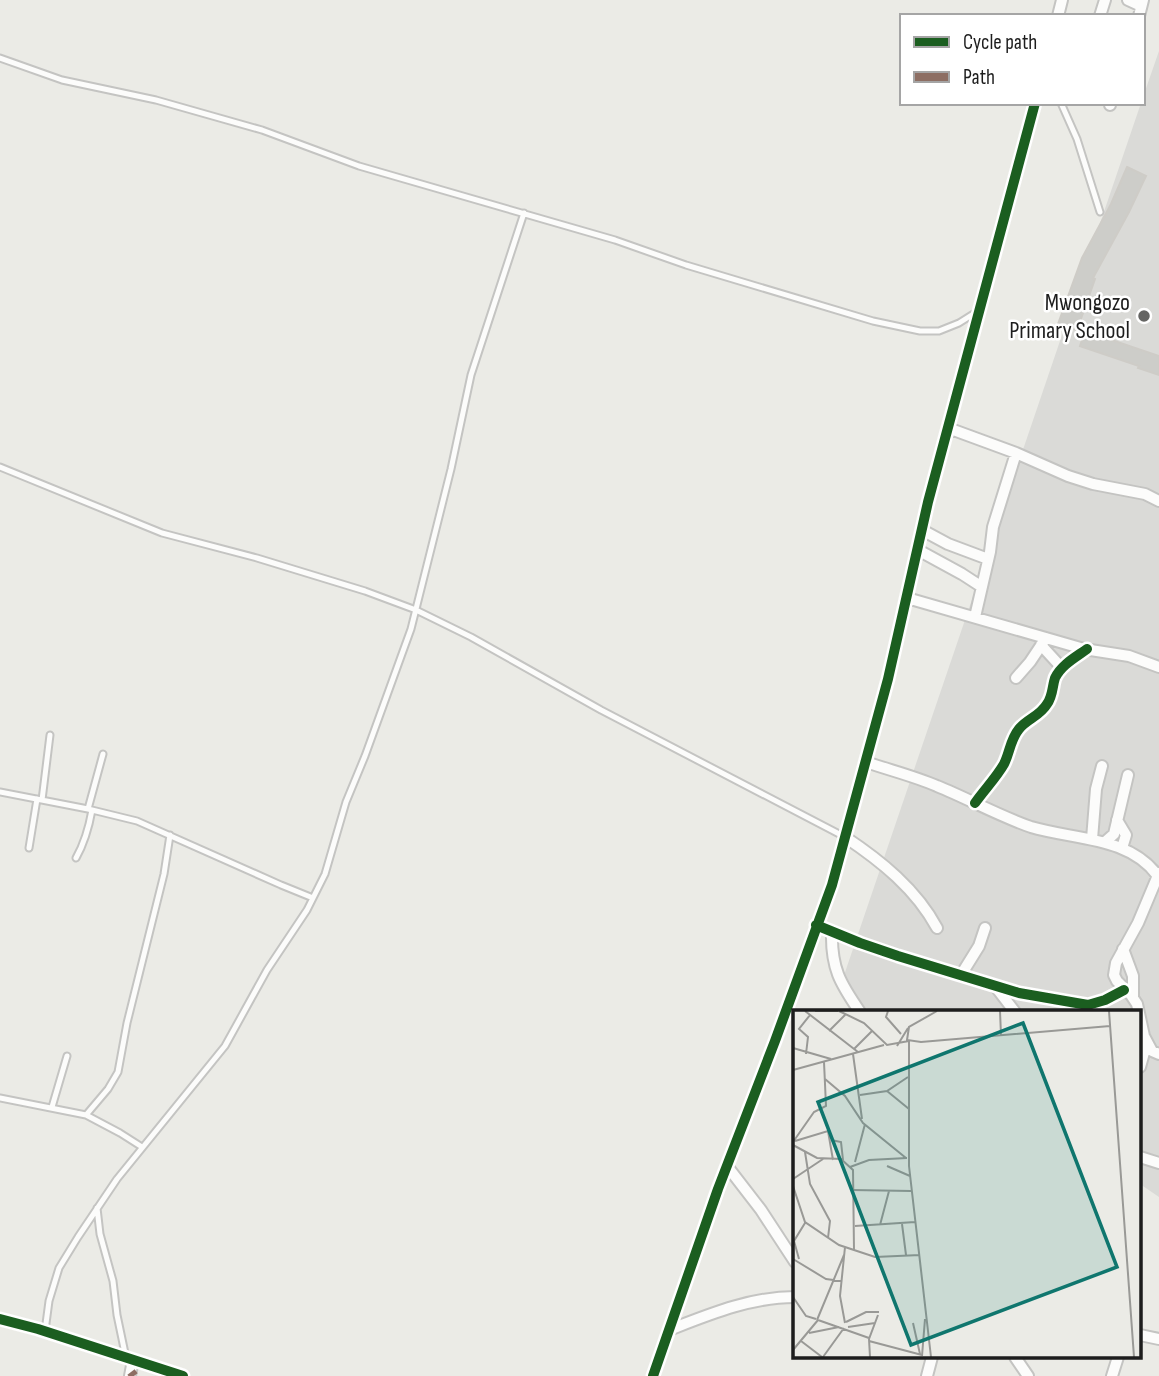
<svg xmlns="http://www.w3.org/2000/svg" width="1159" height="1376" font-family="'Sofia Sans Condensed',sans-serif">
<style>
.residential{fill:#dadad7}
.building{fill:#cdcdc9;stroke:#ceccc7;stroke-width:2}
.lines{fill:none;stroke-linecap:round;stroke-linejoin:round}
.service-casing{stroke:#c4c4c2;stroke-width:9}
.minor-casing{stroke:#c4c4c2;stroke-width:14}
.service{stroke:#fcfcfb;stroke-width:5}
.minor{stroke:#fcfcfb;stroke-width:10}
.quiet{stroke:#8d6e63;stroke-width:9;stroke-dasharray:18 9;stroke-linecap:butt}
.cycleway-casing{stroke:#fff;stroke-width:15}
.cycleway{stroke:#1b5e20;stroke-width:10}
.poi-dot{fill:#656563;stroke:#fff;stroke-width:2.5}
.labels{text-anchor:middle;stroke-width:5;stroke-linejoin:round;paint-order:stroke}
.poi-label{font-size:24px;fill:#1d1d1d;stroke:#fff;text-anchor:end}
.inset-road{fill:none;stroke:#999996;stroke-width:2}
.view{fill:#0f766e;fill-opacity:0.15;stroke:#0f766e;stroke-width:3.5}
.inset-edge{fill:none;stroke:#1d1d1d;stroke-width:3.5}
</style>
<rect width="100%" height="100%" fill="#ebebe6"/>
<path class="residential" d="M 1159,51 L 1159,1197 L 1140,1184 L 1140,1012 L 872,1012 L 839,990 L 1141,103 L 1143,103 L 1143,97 Z"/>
<path class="building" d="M 1127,167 L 1146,176 L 1129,212 L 1093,278 L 1095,279 L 1077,330 L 1058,324 L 1082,258 L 1111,204 Z
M 1085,331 L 1159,356 L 1159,375 L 1138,368 L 1139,366 L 1080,346 Z"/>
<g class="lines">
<defs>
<path id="service" d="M 0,58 L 62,80 L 156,100 L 262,130 L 359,166 L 615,240 L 686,265 L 873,321 L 920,331 L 939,331 L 959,323 L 978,311
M 1061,103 L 1077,139 L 1100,212
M 0,467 L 162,533 L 257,558 L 365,591 L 416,610 L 471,637 L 601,710 L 845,837
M 0,792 L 88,809 L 137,821 L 281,885 L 313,898
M 42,800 L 50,735
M 88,809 L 103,754
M 29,848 L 37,799
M 76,858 C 85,842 89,827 92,810
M 0,1098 L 86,1115 L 120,1133 L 142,1147
M 52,1107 L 67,1056
M 86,1115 L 108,1089 L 118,1072 L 127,1023 L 164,874 L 170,835
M 97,1208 L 100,1234 L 113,1281 L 117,1315 L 126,1358
M 45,1331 L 49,1301 L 59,1268 L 78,1237 L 117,1179 L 225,1046 L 267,970 L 307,910 L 325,874 L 346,802 L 365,756 L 411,629 L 451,469 L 471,375 L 524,213"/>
<path id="minor" d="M 1128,0 L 1141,6
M 1058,16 L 1062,0
M 1100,16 L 1105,0
M 1139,16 L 1143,0
M 1110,105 L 1110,103
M 948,428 L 1016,453 L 1068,476 L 1093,484 L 1145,494 L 1159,501
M 922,530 L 948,544 L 988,559
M 918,550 L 962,574 L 982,587
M 907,598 L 1084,649 L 1129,656 L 1159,667
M 975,617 L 990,552 L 993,527 L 1016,453
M 1041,645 L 1062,668
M 1016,678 L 1030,662 L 1046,638
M 866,762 C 889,770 914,776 937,786 C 969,799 999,816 1031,827 C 1074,840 1129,836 1158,876
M 975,803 C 984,790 996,778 1004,764 C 1010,752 1010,740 1019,729 C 1027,719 1040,716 1047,704 C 1053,696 1052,687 1055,678 C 1061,665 1076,657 1087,649
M 1117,820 L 1126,835 L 1122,848
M 845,837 C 881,861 916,889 937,928
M 1092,839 L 1096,789 L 1102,766
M 1105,842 L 1114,834 L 1128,775
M 1159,873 L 1138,923 L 1116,963 L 1114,975 L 1117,981 L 1131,995 L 1137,1004 L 1144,1036 L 1152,1051 L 1159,1054
M 816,925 L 860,943 L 898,956 L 1019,993 L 1088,1005 L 1105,1000 L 1124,990
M 832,932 C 831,968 840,983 860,1012
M 1123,949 L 1133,976 L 1133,998
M 961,975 L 979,946 L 985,928
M 995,986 L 1015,1012
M 1140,1067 L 1147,1042
M 1140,1157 L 1159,1163
M 727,1166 L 761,1210 L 795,1262
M 0,1319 L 38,1329 L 183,1376
M 669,1330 C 710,1314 751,1297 795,1297
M 1140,1335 L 1159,1339
M 1015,1357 L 1028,1376
M 130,1376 L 133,1360
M 653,1376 L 718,1189 L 775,1041 L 832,885 L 888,679 L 928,502 L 1035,103
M 927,1376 L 932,1357
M 1112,1376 L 1118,1357"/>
</defs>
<use href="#service" class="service-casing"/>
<use href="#minor" class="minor-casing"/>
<use href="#service" class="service"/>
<use href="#minor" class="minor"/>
<path class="quiet" d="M 131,1372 L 134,1376"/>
<defs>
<path id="cycleway" d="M 975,803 C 984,790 996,778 1004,764 C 1010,752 1010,740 1019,729 C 1027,719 1040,716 1047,704 C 1053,696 1052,687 1055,678 C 1061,665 1076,657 1087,649
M 816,925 L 860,943 L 898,956 L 1019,993 L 1088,1005 L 1105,1000 L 1124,990
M 0,1319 L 38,1329 L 183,1376
M 653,1376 L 718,1189 L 775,1041 L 832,885 L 888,679 L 928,502 L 1035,103"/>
</defs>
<use href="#cycleway" class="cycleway-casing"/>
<use href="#cycleway" class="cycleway"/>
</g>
<circle class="poi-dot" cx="1144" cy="316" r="7"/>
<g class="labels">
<g class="poi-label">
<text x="1130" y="310">Mwongozo<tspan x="1130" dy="28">Primary School</tspan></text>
</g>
</g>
<g transform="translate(793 1010)">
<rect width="348" height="348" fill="#ebebe6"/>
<path class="inset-road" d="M 12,1 L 65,42M 22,1 L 45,1M 46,1 L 71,13 L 94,35 L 116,31 L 116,156 L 138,347M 95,1 L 93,7 L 108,24M 144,1 L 116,17 L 114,30 L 128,32 L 317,16M 207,1 L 208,25M 316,1 L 341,347M 36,21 L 52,5M 104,36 L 115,18M 0,38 L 38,49M 61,39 L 79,21M 13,44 L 15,27 L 6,19 L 17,5M 60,44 L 69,109M 0,60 L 91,35M 32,69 L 52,86 L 70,113 L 113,148M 94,81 L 116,99M 67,85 L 94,81 L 115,67M 38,130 L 48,132 L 50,150M 2,131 L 35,121 L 40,150M 0,132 L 21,102 L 33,96 L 31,52M 0,135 L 24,148 L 48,149 L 60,160 L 61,240M 12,142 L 17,174 L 37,211 L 35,228M 62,152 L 72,114M 94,156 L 117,166M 57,157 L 76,150 L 114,148M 0,169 L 30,149M 0,176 L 12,212 L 46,235 L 82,247 L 127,245M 59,180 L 118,181M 109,214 L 113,245M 87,215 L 96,181M 62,216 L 122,212M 0,249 L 33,269 L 48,271M 6,249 L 1,231 L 12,213M 0,287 L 13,306 L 23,309M 24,310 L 51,245M 53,312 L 73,302 L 86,302M 52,313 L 47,286 L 52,237M 120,313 L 127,344M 55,317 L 82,313M 16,323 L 46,317M 8,331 L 29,347M 76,331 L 129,345M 0,340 L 25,310 L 76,328M 129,346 L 132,309M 30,347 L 51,318M 77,347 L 76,329 L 85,305"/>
<path class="view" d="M 230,13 L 324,257 L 118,335 L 25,92 Z"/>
<rect width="348" height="348" class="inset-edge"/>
</g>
<rect x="900" y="14" width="245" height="91" fill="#ffffff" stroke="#a5a5a5" stroke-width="2"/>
<rect x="914" y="37" width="35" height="10" fill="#1b5e20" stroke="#a5a5a5" stroke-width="2"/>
<text x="963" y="49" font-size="21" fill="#1d1d1d">Cycle path</text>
<rect x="914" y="72" width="35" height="10" fill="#8d6e63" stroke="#a5a5a5" stroke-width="2"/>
<text x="963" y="84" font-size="21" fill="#1d1d1d">Path</text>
</svg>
